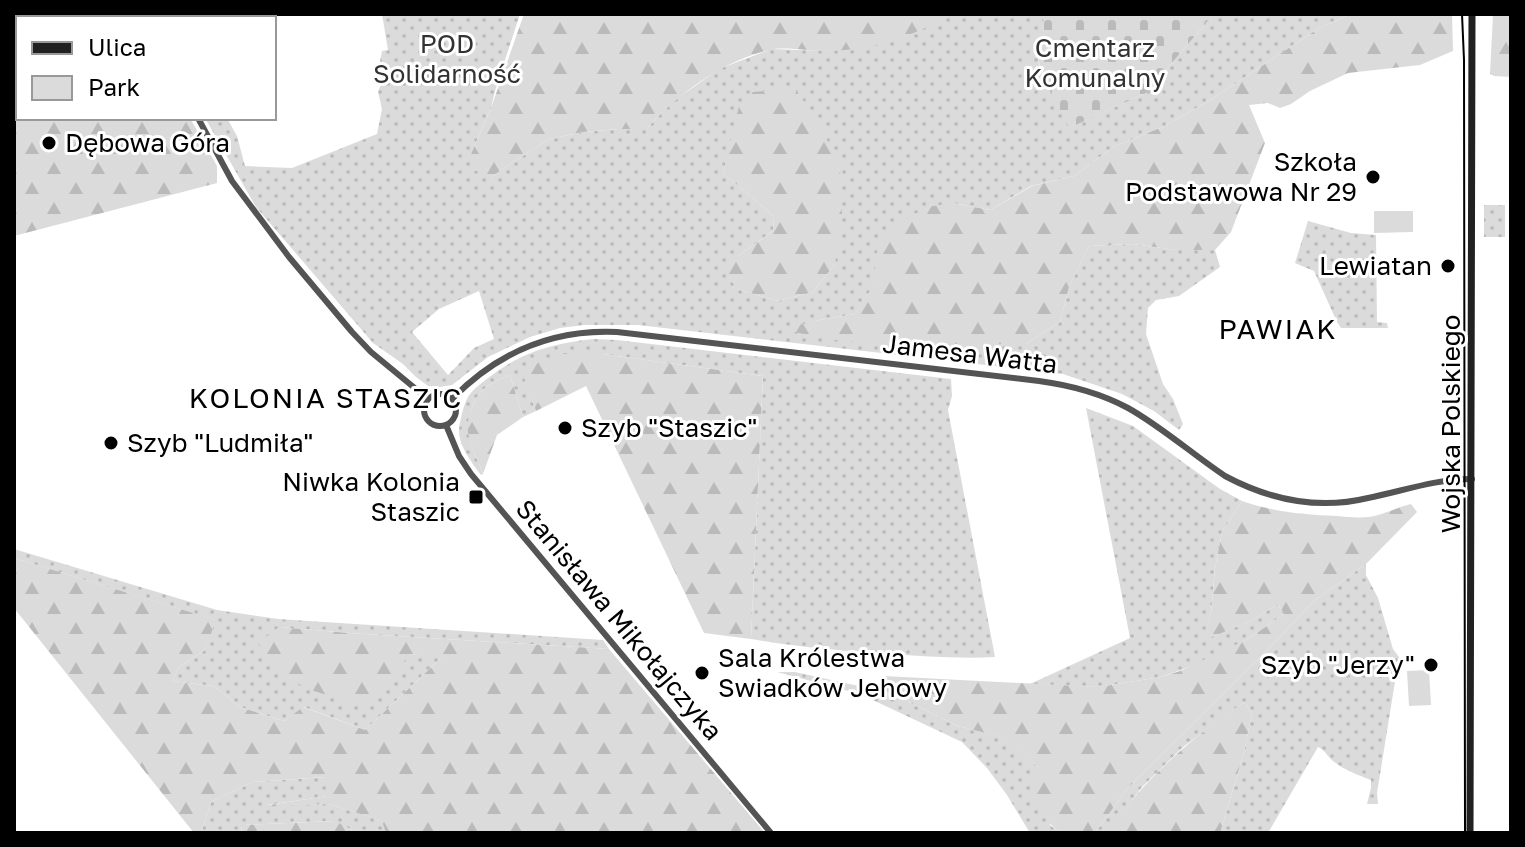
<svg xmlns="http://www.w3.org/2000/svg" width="1525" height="847" font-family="'Golos Text',sans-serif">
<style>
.green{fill:url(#green-dots);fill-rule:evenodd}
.forest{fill:url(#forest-firs)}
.cemetery{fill:url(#cemetery-stones)}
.pitch{fill:#dbdbdb}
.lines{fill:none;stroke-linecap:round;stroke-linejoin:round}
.tertiary{stroke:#545454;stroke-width:6}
.secondary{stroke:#212121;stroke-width:7}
.tram{stroke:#000;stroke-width:2}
.poi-dot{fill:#000;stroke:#fff;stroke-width:3}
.labels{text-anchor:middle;stroke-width:6;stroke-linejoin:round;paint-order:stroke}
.park-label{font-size:26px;fill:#323232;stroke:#fff}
.poi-label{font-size:26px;fill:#000;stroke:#fff;text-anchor:start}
.street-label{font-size:26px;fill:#000;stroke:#fff}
.neighbourhood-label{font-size:28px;letter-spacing:2px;fill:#000;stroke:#fff}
</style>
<defs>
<pattern id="green-dots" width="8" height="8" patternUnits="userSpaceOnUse" patternTransform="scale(2)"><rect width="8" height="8" fill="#dbdbdb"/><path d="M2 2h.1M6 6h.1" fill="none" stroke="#bababa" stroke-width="1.8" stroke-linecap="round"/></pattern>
<pattern id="forest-firs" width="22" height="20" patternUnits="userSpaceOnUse" patternTransform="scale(2)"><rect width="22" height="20" fill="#dbdbdb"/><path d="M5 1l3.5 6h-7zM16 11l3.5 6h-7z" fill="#bababa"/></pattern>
<pattern id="cemetery-stones" width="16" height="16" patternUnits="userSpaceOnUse" patternTransform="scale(2)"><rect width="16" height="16" fill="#dbdbdb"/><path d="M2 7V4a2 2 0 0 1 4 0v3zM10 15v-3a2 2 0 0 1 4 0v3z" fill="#bababa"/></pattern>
</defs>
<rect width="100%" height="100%" fill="#fff"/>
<path class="green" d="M 382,14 L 520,14 L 495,91 L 491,108 L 471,154 L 491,177 L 549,139 L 583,132 L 619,129 L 646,129 L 671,103 L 719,69 L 771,49 L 828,51 L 942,19 L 943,14 L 1042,14 C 1049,31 1035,46 1039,64 L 1070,127 L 1146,93 L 1214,14 L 1352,14 L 1319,28 L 1212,99 L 1165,126 L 1113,147 L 1074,176 L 1031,186 L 990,210 L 953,203 L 875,278 L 874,286 L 855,314 L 814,321 L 883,342 L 916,344 L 1026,344 L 1060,322 L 1069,287 L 1089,246 L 1132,244 L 1177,250 L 1215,250 L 1220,267 L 1179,296 L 1156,300 L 1148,308 L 1146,334 L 1163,384 L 1173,399 L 1183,424 L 1179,430 L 1154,411 L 1122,394 L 1063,374 L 638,325 L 584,325 L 560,328 L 530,337 L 488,357 L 452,385 L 440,387 L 428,386 L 416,377 L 403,364 L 373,343 L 256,207 L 205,118 L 227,118 L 237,136 L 245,166 L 292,168 L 377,134 L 382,109 L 378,92 L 384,76 L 378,71 L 382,51 L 388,50 ZM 729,151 L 835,264 L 813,292 L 778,301 L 737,289 L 738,256 L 773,231 L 774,216 L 723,173 ZM 479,291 L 494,339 L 474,348 L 448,375 L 412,332 L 439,309 Z
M 1484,205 L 1505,205 L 1505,237 L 1484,237 Z
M 1308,221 L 1351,233 L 1376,235 L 1377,322 L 1387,323 L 1388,328 L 1341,328 L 1337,322 L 1314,271 L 1295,263 Z
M 593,339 L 617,340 L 951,379 L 952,396 L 948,410 L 995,657 C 959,659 924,656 888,654 C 842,651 797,647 751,639 L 763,376 L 602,354 L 522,369 L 536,411 L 523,417 L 510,375 C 501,379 489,383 482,391 C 470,403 467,423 470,439 C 472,449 479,463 483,474 L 481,475 C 472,463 459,446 459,431 C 459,426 460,422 461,418 C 467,394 469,393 488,378 C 522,352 550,344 593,339 Z
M 1086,408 L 1133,426 L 1220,489 L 1242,501 L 1222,532 L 1215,568 L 1211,614 L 1203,640 L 1253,620 L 1278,604 L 1284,614 L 1248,639 L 1200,663 L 1161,677 L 1098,687 L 1030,684 L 1130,638 Z
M 14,549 L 217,610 L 278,619 L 603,640 L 609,649 L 349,633 L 279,627 L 410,654 L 442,657 L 365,730 L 304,707 L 284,721 L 240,707 L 214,686 L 172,681 L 179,667 L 205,650 L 215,620 L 14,558 Z
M 1366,564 L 1366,575 L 1378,598 L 1393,649 L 1399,657 L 1377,793 L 1378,804 L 1367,804 L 1371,788 L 1371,780 C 1358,775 1344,770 1333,761 C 1327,756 1326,751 1318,747 L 1268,833 L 1220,833 L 1244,752 L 1252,713 L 1244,702 L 1183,747 L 1142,787 L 1107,833 L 1095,833 L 1127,789 L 1270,647 L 1314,601 Z
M 777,672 L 795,672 L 854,685 L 882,689 L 958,726 L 1006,738 L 1038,767 L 1050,825 L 1060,833 L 1030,833 L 1007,795 L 987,768 L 962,742 L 860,694 Z
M 326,777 L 328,796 L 267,805 L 329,804 L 383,821 L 386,833 L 358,833 L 334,821 L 242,825 L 241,833 L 201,833 L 211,802 L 253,782 Z"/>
<path class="forest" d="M 14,14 L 70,14 L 68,18 L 18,18 L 18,118 L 190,118 L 217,166 L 217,183 L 14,236 Z
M 524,14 L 943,14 L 943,19 C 906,39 866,51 824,51 C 807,51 785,46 769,50 C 719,63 680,93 646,129 L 619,129 L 583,132 L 549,139 L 491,177 L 474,170 L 471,154 L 491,108 Z
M 1352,14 L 1452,14 L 1453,51 L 1420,65 L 1348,73 L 1310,91 L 1291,104 L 1280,108 L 1268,103 L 1249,105 L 1265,143 L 1231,232 L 1215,250 L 1177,250 L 1132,244 L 1089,246 L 1069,287 L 1060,322 L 1026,344 L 916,344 L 840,341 L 794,332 L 791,327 L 814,321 L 855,314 L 874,285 L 876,254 L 889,229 L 927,207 L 953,203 L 990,210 L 1032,186 L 1074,176 L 1113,147 L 1165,126 L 1212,99 L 1319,28 Z
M 1493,14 L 1511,14 L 1511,77 L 1494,76 L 1490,74 Z
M 794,88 L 817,119 L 840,167 L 842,218 L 835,264 L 813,292 L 778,301 L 737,289 L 725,272 L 738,256 L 773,231 L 774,216 L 723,173 L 739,106 L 753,92 Z
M 565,353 L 602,354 L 763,376 L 751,639 L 704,633 L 586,386 L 536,411 L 521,369 Z
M 510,375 L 523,417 L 497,435 L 483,474 C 479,462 469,443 468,432 C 466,420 473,400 482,391 C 489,383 501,379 510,375 Z
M 1242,501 C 1274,512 1304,515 1337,516 C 1347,517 1358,518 1369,517 C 1380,516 1398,507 1411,504 L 1417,512 L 1366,564 L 1314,601 L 1270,647 L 1127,789 L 1095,833 L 1060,833 C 1050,825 1034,807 1032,794 C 1031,786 1036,774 1038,767 L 1005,738 L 958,726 L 882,689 L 884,676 L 1098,687 L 1161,677 L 1180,671 L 1248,639 L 1284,614 L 1278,604 L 1253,620 L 1202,641 L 1211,614 L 1215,568 L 1222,532 Z
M 14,558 L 216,620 L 205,650 L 179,667 L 172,681 L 214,686 L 240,707 L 284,721 L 303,707 L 365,730 L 441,658 L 410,654 L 366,708 L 305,688 L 280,671 L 258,643 L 279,627 L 349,633 L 609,649 L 765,833 L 386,833 L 382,821 L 329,804 L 256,807 L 327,796 L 325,777 L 253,782 L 211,802 L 201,833 L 194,833 L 14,608 Z
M 1244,702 L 1252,713 L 1244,752 L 1220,833 L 1107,833 C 1143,780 1191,738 1244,702 Z
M 335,821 L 358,833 L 241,833 L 242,825 Z"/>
<path class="cemetery" d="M 1042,14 L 1214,14 L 1146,93 L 1069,128 C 1061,111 1040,74 1038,57 C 1036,41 1049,30 1042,14 Z"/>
<path class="pitch" d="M 1374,211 L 1413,211 L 1413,232 L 1374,233 Z
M 1429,670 L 1431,705 L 1409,706 L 1407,671 Z"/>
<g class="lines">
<path class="tertiary" d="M 143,14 L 145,18
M 198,118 L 232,181 L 289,257 L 352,332 L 371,352 L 428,399
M424 410a16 16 0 1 1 32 0a16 16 0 1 1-32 0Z
M 452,399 C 497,353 552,329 617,332 L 1039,381 C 1069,385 1100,393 1128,408 C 1162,427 1192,454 1225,476 C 1270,500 1318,510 1368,498 C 1403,491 1436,479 1472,479
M 446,425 L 459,456 L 471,474 L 771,833"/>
<path class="secondary" d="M 1470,833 L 1472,14"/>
<path class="tram" d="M 1462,14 L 1464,60 L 1465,833"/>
</g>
<g class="poi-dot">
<circle cx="49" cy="143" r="8"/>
<circle cx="1373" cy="177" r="8"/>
<circle cx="1448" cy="266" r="8"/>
<circle cx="565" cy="428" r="8"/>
<circle cx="111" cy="443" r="8"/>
<rect x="468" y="489" width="16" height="16" rx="4"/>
<circle cx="1431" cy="665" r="8"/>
<circle cx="702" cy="673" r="8"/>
</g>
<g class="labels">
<g class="park-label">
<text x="447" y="53">POD<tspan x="447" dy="30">Solidarność</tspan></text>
<text x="1095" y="57">Cmentarz<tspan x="1095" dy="30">Komunalny</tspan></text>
</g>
<g class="poi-label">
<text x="65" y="152">Dębowa Góra</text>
<text x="1357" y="171" text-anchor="end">Szkoła<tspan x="1357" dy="30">Podstawowa Nr 29</tspan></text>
<text x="1432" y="275" text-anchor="end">Lewiatan</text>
<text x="581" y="437">Szyb "Staszic"</text>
<text x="127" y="452">Szyb "Ludmiła"</text>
<text x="460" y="491" text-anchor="end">Niwka Kolonia<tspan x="460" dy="30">Staszic</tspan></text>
<text x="718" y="667">Sala Królestwa<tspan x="718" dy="30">Swiadków Jehowy</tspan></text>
<text x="1415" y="674" text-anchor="end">Szyb "Jerzy"</text>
</g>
<g class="street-label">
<text transform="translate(970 354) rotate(7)" y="9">Jamesa Watta</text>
<text transform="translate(1451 424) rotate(-90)" y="9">Wojska Polskiego</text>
<text transform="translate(619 620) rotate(50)" y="9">Stanisława Mikołajczyka</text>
</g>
<g class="neighbourhood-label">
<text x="1278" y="339">PAWIAK</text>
<text x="326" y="408">KOLONIA STASZIC</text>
</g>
</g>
<rect width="1525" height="847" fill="none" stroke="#000000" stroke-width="32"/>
<rect x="16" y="16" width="260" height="104" fill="#ffffff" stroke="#999999" stroke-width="2"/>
<rect x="32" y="42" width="40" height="12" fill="#212121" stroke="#999999" stroke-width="2"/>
<text x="88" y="56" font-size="24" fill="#000000">Ulica</text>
<rect x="32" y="76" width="40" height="24" fill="#dbdbdb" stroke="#999999" stroke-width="2"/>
<text x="88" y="96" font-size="24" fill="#000000">Park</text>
</svg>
